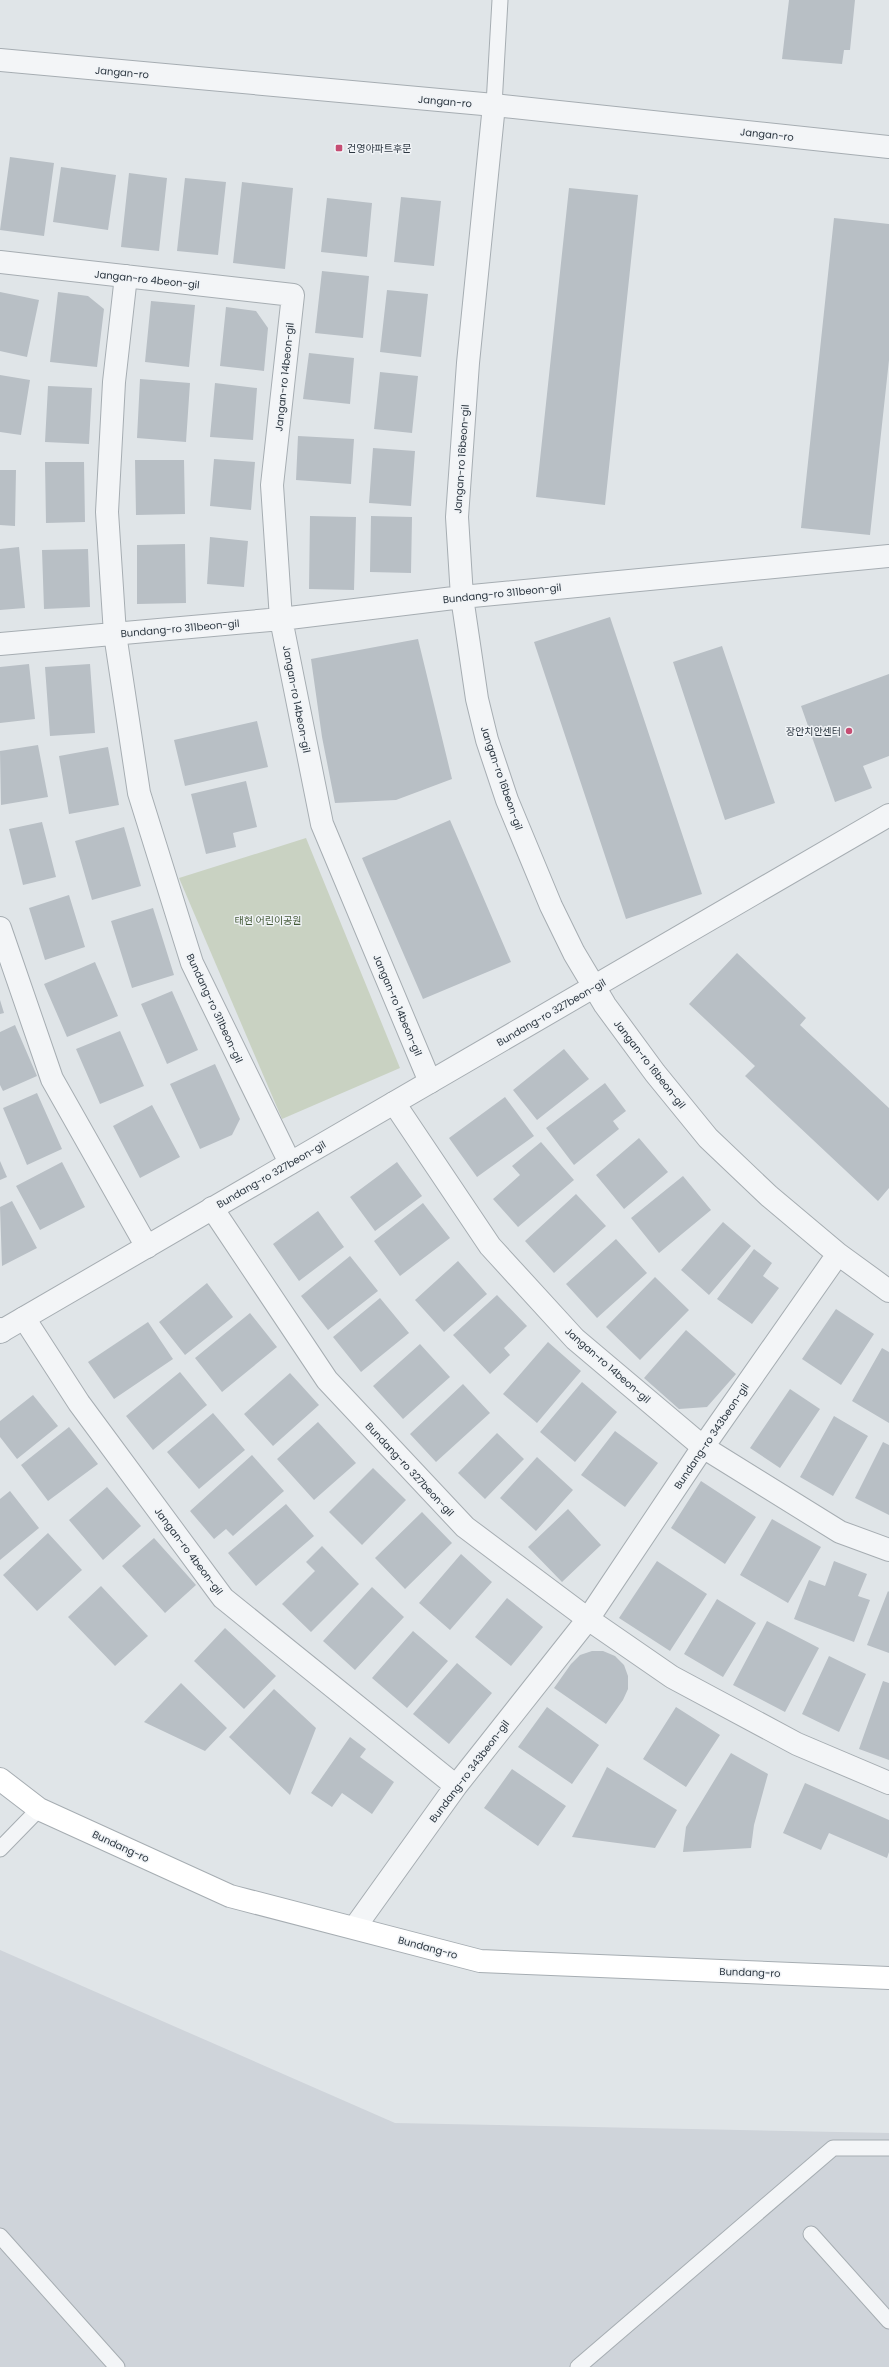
<svg xmlns="http://www.w3.org/2000/svg" width="889" height="2367" font-family="Poppins,'Noto Sans KR',sans-serif">
<style>
.built{fill:#cfd4da}
.green{fill:#c9d2c2}
.building{fill:#b8bfc5}
.lines{fill:none;stroke-linecap:round;stroke-linejoin:round}
.service-casing{stroke:#a6adb2;stroke-width:17}
.pedestrian-casing{stroke:#a6adb2;stroke-width:24}
.minor-casing{stroke:#a6adb2;stroke-width:24}
.tertiary-casing{stroke:#a6adb2;stroke-width:24}
.secondary-casing{stroke:#a6adb2;stroke-width:24}
.service{stroke:#f3f5f7;stroke-width:15}
.pedestrian{stroke:#f3f5f7;stroke-width:22}
.minor{stroke:#f3f5f7;stroke-width:22}
.tertiary{stroke:#f3f5f7;stroke-width:22}
.secondary{stroke:#fff;stroke-width:22}
.poi-dot{fill:#c64d73;stroke:#f0f3f6;stroke-width:1.5}
.labels{text-anchor:middle;stroke-width:3;stroke-linejoin:round;paint-order:stroke}
.street-label{font-size:10px;fill:#2a353f;stroke:#f0f3f6}
.poi-label{font-size:10px;fill:#2a353f;stroke:#f0f3f6;text-anchor:start}
.park-label{font-size:10px;fill:#445a38;stroke:#f0f3f6}
</style>
<rect width="100%" height="100%" fill="#e0e5e8"/>
<path class="built" d="M 0,1950 L 395,2123 L 889,2133 L 889,2367 L 0,2367 Z"/>
<path class="green" d="M 306,838 L 400,1068 L 282,1119 L 179,878 Z"/>
<path class="building" d="M 789,0 L 855,0 L 850,50 L 844,50 L 842,64 L 782,59 Z
M 10,157 L 54,163 L 44,236 L 0,230 Z
M 61,167 L 116,175 L 108,230 L 53,222 Z
M 129,173 L 167,178 L 159,251 L 121,247 Z
M 185,178 L 226,182 L 218,255 L 177,251 Z
M 242,182 L 293,188 L 285,269 L 233,263 Z
M 569,188 L 638,195 L 605,505 L 536,497 Z
M 401,197 L 441,201 L 434,266 L 394,262 Z
M 327,198 L 372,203 L 367,257 L 321,252 Z
M 834,218 L 889,224 L 889,360 L 870,535 L 801,528 Z
M 322,271 L 369,276 L 363,338 L 315,333 Z
M 387,290 L 428,294 L 421,357 L 380,352 Z
M 0,292 L 39,300 L 27,357 L 0,351 Z
M 58,292 L 88,296 L 104,309 L 97,367 L 50,362 Z
M 151,301 L 195,305 L 189,367 L 145,362 Z
M 226,307 L 256,311 L 268,328 L 264,371 L 220,366 Z
M 309,353 L 354,358 L 350,404 L 303,399 Z
M 380,372 L 418,376 L 412,433 L 374,429 Z
M 0,375 L 30,380 L 21,435 L 0,432 Z
M 140,379 L 190,383 L 186,442 L 137,438 Z
M 215,383 L 257,388 L 253,440 L 210,437 Z
M 48,386 L 92,388 L 89,444 L 45,442 Z
M 298,436 L 354,439 L 351,484 L 296,480 Z
M 373,448 L 415,451 L 411,506 L 369,503 Z
M 214,459 L 255,462 L 251,510 L 210,506 Z
M 135,460 L 184,460 L 185,514 L 136,515 Z
M 45,462 L 84,462 L 85,522 L 46,523 Z
M 0,470 L 16,470 L 15,526 L 0,525 Z
M 310,516 L 356,517 L 354,590 L 309,589 Z
M 371,516 L 412,517 L 411,573 L 370,572 Z
M 210,537 L 248,541 L 244,587 L 207,584 Z
M 185,544 L 186,603 L 137,604 L 137,545 Z
M 19,547 L 25,608 L 0,610 L 0,549 Z
M 88,549 L 90,607 L 44,609 L 42,550 Z
M 610,617 L 702,894 L 626,919 L 534,642 Z
M 418,639 L 452,779 L 396,800 L 335,803 L 322,737 L 311,659 Z
M 722,646 L 775,803 L 725,820 L 673,662 Z
M 29,664 L 35,719 L 0,723 L 0,667 Z
M 90,664 L 95,733 L 50,736 L 45,667 Z
M 889,674 L 889,756 L 863,766 L 872,788 L 835,802 L 801,706 Z
M 257,721 L 268,767 L 185,786 L 174,740 Z
M 38,745 L 48,797 L 1,805 L 0,751 Z
M 108,747 L 119,805 L 69,814 L 59,756 Z
M 246,781 L 257,827 L 233,833 L 236,847 L 206,854 L 191,794 Z
M 450,820 L 511,962 L 423,999 L 362,858 Z
M 42,822 L 56,877 L 23,885 L 9,829 Z
M 124,827 L 141,886 L 92,900 L 75,841 Z
M 69,895 L 85,947 L 45,960 L 29,908 Z
M 153,908 L 174,975 L 132,988 L 111,921 Z
M 737,953 L 806,1018 L 800,1025 L 889,1108 L 889,1188 L 878,1201 L 745,1076 L 755,1066 L 689,1004 Z
M 95,962 L 118,1016 L 67,1037 L 44,984 Z
M 172,991 L 198,1050 L 167,1064 L 141,1004 Z
M 0,1000 L 4,1013 L 0,1014 Z
M 15,1025 L 37,1076 L 3,1091 L 0,1085 L 0,1032 Z
M 120,1031 L 144,1086 L 100,1104 L 76,1049 Z
M 564,1049 L 589,1079 L 537,1120 L 513,1090 Z
M 215,1064 L 240,1119 L 232,1135 L 200,1149 L 170,1084 Z
M 605,1083 L 626,1111 L 613,1121 L 619,1129 L 574,1165 L 546,1128 Z
M 37,1093 L 62,1149 L 27,1165 L 3,1108 Z
M 505,1097 L 534,1136 L 477,1177 L 449,1138 Z
M 152,1105 L 180,1157 L 140,1178 L 113,1126 Z
M 639,1138 L 668,1172 L 624,1209 L 596,1175 Z
M 541,1142 L 574,1180 L 518,1227 L 493,1199 L 520,1175 L 512,1166 Z
M 0,1161 L 7,1177 L 0,1180 Z
M 62,1162 L 85,1207 L 40,1230 L 16,1186 Z
M 397,1162 L 422,1196 L 375,1231 L 350,1197 Z
M 683,1176 L 711,1210 L 659,1253 L 631,1218 Z
M 576,1194 L 606,1226 L 554,1273 L 525,1241 Z
M 12,1201 L 37,1248 L 2,1266 L 0,1207 Z
M 423,1203 L 450,1238 L 400,1276 L 374,1241 Z
M 318,1211 L 344,1247 L 299,1281 L 273,1244 Z
M 723,1222 L 751,1246 L 709,1295 L 681,1270 Z
M 616,1239 L 647,1273 L 597,1318 L 566,1284 Z
M 754,1249 L 772,1263 L 763,1276 L 779,1288 L 752,1324 L 717,1299 Z
M 350,1256 L 378,1291 L 328,1330 L 301,1296 Z
M 458,1261 L 487,1294 L 444,1332 L 415,1300 Z
M 655,1277 L 689,1310 L 640,1360 L 606,1327 Z
M 207,1283 L 233,1317 L 185,1355 L 159,1322 Z
M 497,1295 L 527,1326 L 504,1348 L 510,1355 L 490,1374 L 453,1335 Z
M 380,1298 L 409,1333 L 361,1372 L 333,1337 Z
M 836,1309 L 874,1334 L 841,1385 L 802,1359 Z
M 250,1313 L 277,1347 L 222,1392 L 195,1358 Z
M 148,1322 L 173,1359 L 114,1399 L 88,1362 Z
M 686,1330 L 736,1374 L 707,1407 L 679,1409 L 644,1378 Z
M 548,1342 L 581,1371 L 537,1423 L 503,1394 Z
M 420,1344 L 450,1377 L 403,1419 L 373,1386 Z
M 882,1348 L 889,1352 L 889,1423 L 852,1401 Z
M 180,1372 L 207,1405 L 153,1450 L 126,1416 Z
M 290,1373 L 319,1405 L 273,1446 L 244,1414 Z
M 582,1382 L 617,1412 L 575,1462 L 540,1432 Z
M 463,1384 L 490,1413 L 436,1462 L 410,1434 Z
M 790,1389 L 820,1409 L 780,1468 L 750,1448 Z
M 33,1395 L 58,1426 L 17,1459 L 0,1437 L 0,1421 Z
M 213,1413 L 245,1450 L 199,1489 L 167,1452 Z
M 834,1416 L 868,1436 L 833,1496 L 800,1477 Z
M 318,1422 L 356,1463 L 314,1500 L 277,1459 Z
M 69,1427 L 98,1464 L 48,1501 L 21,1465 Z
M 615,1431 L 658,1463 L 625,1507 L 581,1475 Z
M 497,1433 L 524,1459 L 485,1499 L 458,1473 Z
M 883,1442 L 889,1445 L 889,1515 L 855,1498 Z
M 252,1455 L 284,1491 L 233,1536 L 226,1529 L 214,1539 L 190,1511 Z
M 537,1457 L 573,1490 L 536,1531 L 500,1498 Z
M 373,1468 L 406,1500 L 362,1545 L 329,1512 Z
M 701,1481 L 756,1517 L 725,1564 L 671,1528 Z
M 107,1487 L 141,1526 L 103,1560 L 69,1520 Z
M 10,1491 L 39,1528 L 0,1560 L 0,1499 Z
M 286,1504 L 314,1536 L 256,1586 L 228,1553 Z
M 568,1509 L 601,1545 L 562,1582 L 528,1547 Z
M 422,1512 L 452,1543 L 405,1589 L 375,1558 Z
M 772,1519 L 821,1547 L 788,1603 L 740,1575 Z
M 48,1533 L 82,1570 L 37,1611 L 3,1575 Z
M 154,1538 L 196,1585 L 165,1613 L 122,1566 Z
M 322,1546 L 359,1584 L 311,1632 L 282,1604 L 315,1571 L 306,1562 Z
M 461,1554 L 492,1582 L 450,1630 L 419,1603 Z
M 657,1561 L 707,1594 L 670,1651 L 619,1618 Z
M 834,1561 L 867,1574 L 858,1596 L 870,1600 L 854,1642 L 794,1619 L 809,1580 L 825,1586 Z
M 101,1586 L 148,1636 L 115,1666 L 68,1617 Z
M 372,1587 L 404,1617 L 355,1670 L 323,1641 Z
M 888,1591 L 889,1592 L 889,1653 L 867,1645 Z
M 507,1598 L 543,1627 L 511,1666 L 475,1637 Z
M 717,1599 L 756,1623 L 723,1677 L 684,1654 Z
M 767,1621 L 819,1648 L 785,1712 L 733,1685 Z
M 225,1628 L 276,1676 L 244,1709 L 194,1661 Z
M 413,1631 L 448,1661 L 407,1708 L 372,1678 Z
M 592,1651 L 603,1651 L 615,1656 L 624,1665 L 628,1676 L 628,1689 L 623,1700 L 606,1724 L 554,1688 L 571,1664 L 580,1655 Z
M 829,1656 L 866,1674 L 839,1732 L 802,1714 Z
M 457,1663 L 492,1693 L 449,1744 L 413,1714 Z
M 883,1681 L 889,1683 L 889,1760 L 859,1749 Z
M 181,1683 L 227,1728 L 205,1751 L 144,1722 Z
M 274,1689 L 316,1728 L 290,1795 L 229,1737 Z
M 547,1707 L 599,1745 L 572,1784 L 518,1747 Z
M 676,1707 L 720,1735 L 686,1787 L 643,1759 Z
M 350,1737 L 366,1749 L 360,1757 L 394,1782 L 372,1814 L 342,1793 L 332,1807 L 311,1793 Z
M 731,1753 L 768,1774 L 754,1825 L 751,1848 L 683,1852 L 686,1827 Z
M 607,1767 L 677,1810 L 655,1848 L 572,1837 Z
M 512,1769 L 566,1806 L 538,1846 L 484,1808 Z
M 805,1783 L 889,1820 L 889,1852 L 887,1858 L 829,1833 L 821,1850 L 783,1833 Z"/>
<g class="lines">
<defs>
<path id="service" d="M 494,105 L 500,0
M 0,1849 L 39,1809
M 811,2234 L 889,2321
M 0,2236 L 117,2367
M 578,2367 L 833,2148 L 889,2148"/>
<path id="pedestrian" d="M 0,1332 L 889,815"/>
<path id="minor" d="M 494,105 L 468,363 L 457,517 L 462,597 L 477,699 L 487,740 L 507,800 L 551,906 L 574,953 L 605,1005 L 655,1073 L 708,1138 L 769,1196 L 838,1254 L 889,1291
M 0,262 L 293,295 L 272,485 L 281,619 L 322,824 L 430,1082
M 126,276 L 114,382 L 107,512 L 115,634 L 139,793 L 192,963 L 290,1163
M 0,644 L 281,619 L 462,597 L 889,556
M 0,928 L 52,1079 L 147,1247
M 394,1103 L 490,1246 L 575,1339 L 703,1447 L 840,1532 L 889,1550
M 212,1208 L 327,1380 L 465,1527 L 588,1619 L 672,1677 L 797,1744 L 889,1783
M 24,1318 L 79,1403 L 223,1598 L 456,1786
M 0,1329 L 2,1331
M 355,1927 L 456,1786 L 588,1619 L 703,1447 L 838,1254"/>
<path id="tertiary" d="M 0,60 L 494,105 L 889,147"/>
<path id="secondary" d="M 0,1779 L 39,1809 L 230,1896 L 480,1961 L 889,1978"/>
</defs>
<use href="#service" class="service-casing"/>
<use href="#pedestrian" class="pedestrian-casing"/>
<use href="#minor" class="minor-casing"/>
<use href="#tertiary" class="tertiary-casing"/>
<use href="#secondary" class="secondary-casing"/>
<use href="#service" class="service"/>
<use href="#pedestrian" class="pedestrian"/>
<use href="#minor" class="minor"/>
<use href="#tertiary" class="tertiary"/>
<use href="#secondary" class="secondary"/>
</g>
<g class="poi-dot">
<rect x="335" y="144" width="8" height="8" rx="2"/>
<circle cx="849" cy="731" r="4"/>
</g>
<g class="labels">
<g class="street-label">
<text transform="translate(122 72) rotate(5)" y="4">Jangan-ro</text>
<text transform="translate(445 101) rotate(5)" y="4">Jangan-ro</text>
<text transform="translate(767 134) rotate(6)" y="4">Jangan-ro</text>
<text transform="translate(147 279) rotate(6)" y="4">Jangan-ro 4beon-gil</text>
<text transform="translate(284 377) rotate(-84)" y="4">Jangan-ro 14beon-gil</text>
<text transform="translate(461 459) rotate(-86)" y="4">Jangan-ro 16beon-gil</text>
<text transform="translate(502 593) rotate(-6)" y="4">Bundang-ro 311beon-gil</text>
<text transform="translate(180 628) rotate(-5)" y="4">Bundang-ro 311beon-gil</text>
<text transform="translate(297 699) rotate(79)" y="4">Jangan-ro 14beon-gil</text>
<text transform="translate(502 778) rotate(71)" y="4">Jangan-ro 16beon-gil</text>
<text transform="translate(398 1005) rotate(67)" y="4">Jangan-ro 14beon-gil</text>
<text transform="translate(215 1008) rotate(65)" y="4">Bundang-ro 311beon-gil</text>
<text transform="translate(551 1012) rotate(-30)" y="4">Bundang-ro 327beon-gil</text>
<text transform="translate(650 1064) rotate(52)" y="4">Jangan-ro 16beon-gil</text>
<text transform="translate(271 1174) rotate(-30)" y="4">Bundang-ro 327beon-gil</text>
<text transform="translate(608 1365) rotate(41)" y="4">Jangan-ro 14beon-gil</text>
<text transform="translate(711 1436) rotate(-56)" y="4">Bundang-ro 343beon-gil</text>
<text transform="translate(410 1469) rotate(47)" y="4">Bundang-ro 327beon-gil</text>
<text transform="translate(189 1551) rotate(53)" y="4">Jangan-ro 4beon-gil</text>
<text transform="translate(469 1771) rotate(-53)" y="4">Bundang-ro 343beon-gil</text>
<text transform="translate(121 1846) rotate(25)" y="4">Bundang-ro</text>
<text transform="translate(428 1947) rotate(15)" y="4">Bundang-ro</text>
<text transform="translate(750 1972) rotate(2)" y="4">Bundang-ro</text>
</g>
<g class="poi-label">
<text x="347" y="152">건영아파트후문</text>
<text x="841" y="735" text-anchor="end">장안치안센터</text>
</g>
<g class="park-label">
<text x="268" y="924">태현 어린이공원</text>
</g>
</g>
</svg>
